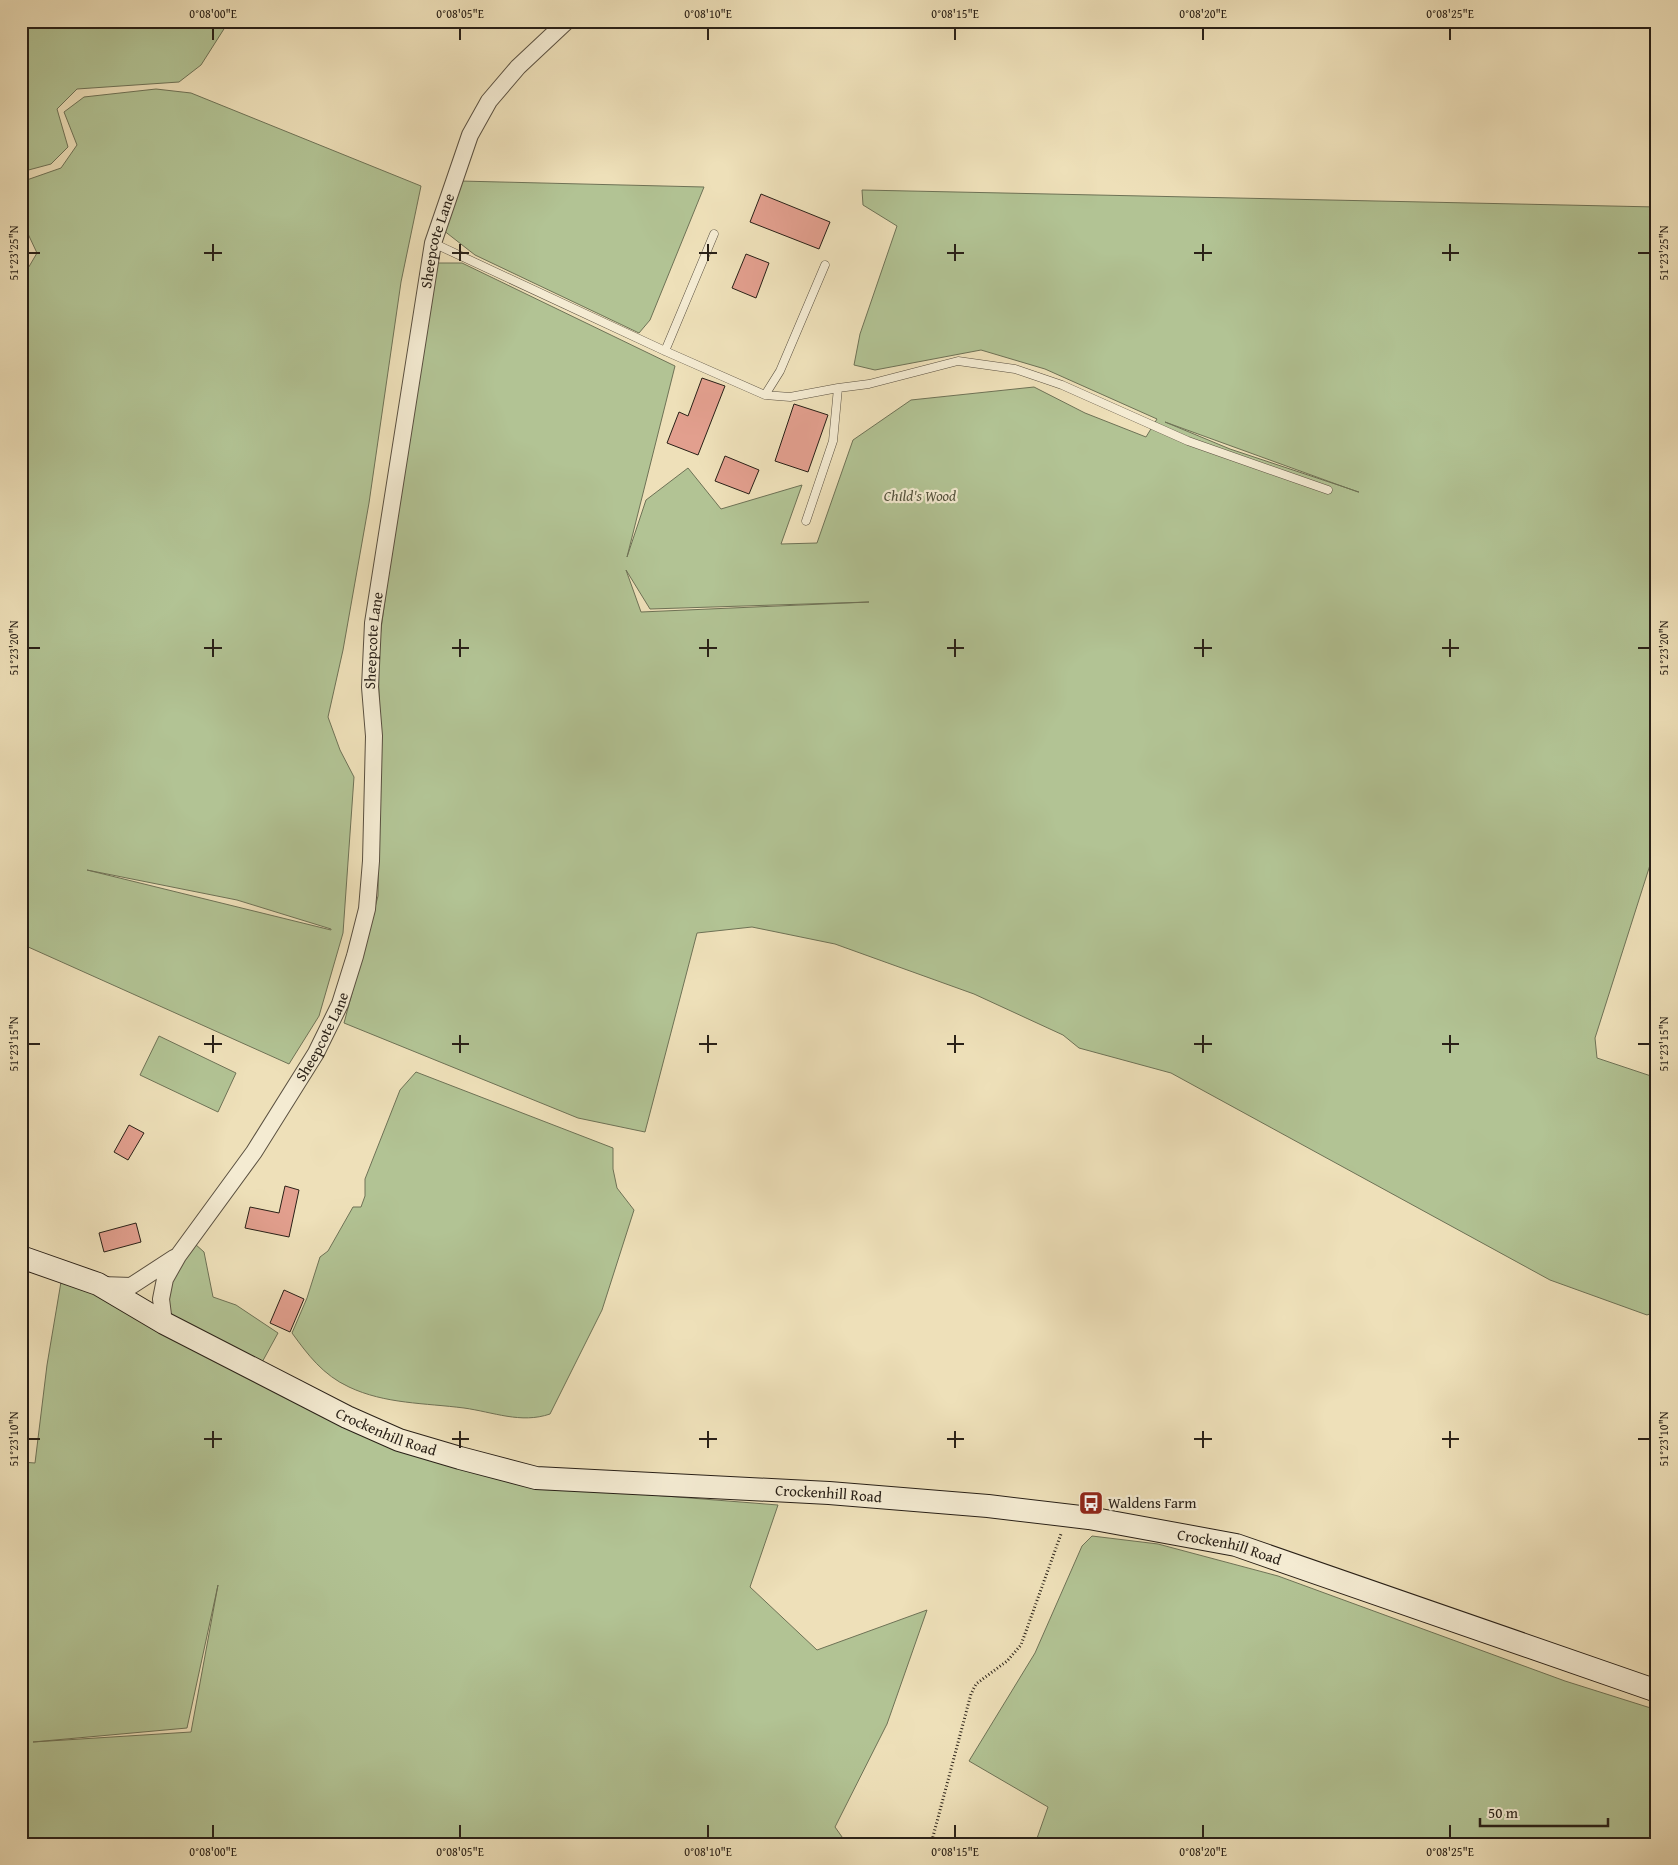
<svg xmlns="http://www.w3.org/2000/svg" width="1678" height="1865" font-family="'Gentium Book Plus',serif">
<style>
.green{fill:#b2c394;stroke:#6e7256;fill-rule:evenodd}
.building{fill:#e29f8e;stroke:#292017}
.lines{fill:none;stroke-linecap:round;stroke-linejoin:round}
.lane-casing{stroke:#5a5040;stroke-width:9}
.street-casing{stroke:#5a5040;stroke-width:18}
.secondary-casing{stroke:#292017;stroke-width:24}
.path{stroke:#292017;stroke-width:3;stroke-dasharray:1 2.5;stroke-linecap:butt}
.lane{stroke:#f4ebd2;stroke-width:8}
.street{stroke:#f4ebd2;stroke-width:16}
.secondary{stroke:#f4ebd2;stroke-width:22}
.ticks{fill:none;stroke:#292017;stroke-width:2}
.labels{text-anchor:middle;stroke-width:4.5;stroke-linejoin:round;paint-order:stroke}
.street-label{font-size:15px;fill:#292017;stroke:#f4ebd2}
.park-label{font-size:15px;font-style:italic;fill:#52513c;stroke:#f4ebd2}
.poi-label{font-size:15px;fill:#292017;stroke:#f4ebd2;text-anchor:start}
.neatline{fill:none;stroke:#292017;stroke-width:2}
.ticks-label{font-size:12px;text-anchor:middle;fill:#292017}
</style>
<rect width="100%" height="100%" fill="#eee0b9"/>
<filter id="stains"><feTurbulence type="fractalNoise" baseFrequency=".004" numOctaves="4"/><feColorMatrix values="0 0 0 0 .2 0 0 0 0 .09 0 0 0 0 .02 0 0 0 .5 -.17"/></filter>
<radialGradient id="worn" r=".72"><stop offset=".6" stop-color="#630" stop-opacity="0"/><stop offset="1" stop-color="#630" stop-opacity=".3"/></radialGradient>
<path class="green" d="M 21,21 L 229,21 L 201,65 L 179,82 L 77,89 L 57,109 L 68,147 L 51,164 L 21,172 Z
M 156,89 L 191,93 L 421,186 L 401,282 L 369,503 L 343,650 L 328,717 L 340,750 L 354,777 L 343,933 L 319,1016 L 289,1064 L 26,946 L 21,954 L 21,273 L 27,270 L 37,253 L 21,219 L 21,182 L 61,168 L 77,145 L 64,112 L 84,97 ZM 87,870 L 237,900 L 331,929 L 331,930 Z
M 460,181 L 704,187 L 650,320 L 639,333 L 475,255 L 443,230 Z
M 862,190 L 1657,207 L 1657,843 L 1595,1038 L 1597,1058 L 1657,1078 L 1657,1311 L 1647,1315 L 1550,1280 L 1171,1073 L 1079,1048 L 1063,1035 L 974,994 L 835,944 L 752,927 L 697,933 L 645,1132 L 578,1118 L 344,1023 L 378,896 L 380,740 L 378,652 L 410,412 L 436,263 L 462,263 L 675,366 L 627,557 L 646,500 L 688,468 L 721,509 L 802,485 L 781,544 L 817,543 L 853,440 L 911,400 L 1034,387 L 1085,413 L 1146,437 L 1157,419 L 1045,369 L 981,350 L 875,370 L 854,365 L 860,334 L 897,226 L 863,205 ZM 1165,422 L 1358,492 L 1359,492 L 1230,449 ZM 626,570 L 650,609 L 869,602 L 641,612 Z
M 159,1036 L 236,1073 L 218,1112 L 140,1075 Z
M 416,1072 L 613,1148 L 613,1169 L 617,1188 L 634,1210 L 602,1310 L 550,1414 C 521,1424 493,1412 464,1408 C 425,1403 385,1404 349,1387 C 323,1375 308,1355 292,1333 L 307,1298 L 320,1257 L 328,1251 L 353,1207 L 361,1207 L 365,1196 L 365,1179 L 400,1090 Z
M 195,1244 L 204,1252 L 213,1297 L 236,1305 L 278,1333 L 260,1366 L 169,1320 C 162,1282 175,1274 195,1244 Z
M 62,1276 L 397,1448 L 627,1493 L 778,1505 L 750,1587 L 817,1650 L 927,1610 L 887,1724 L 835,1827 L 847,1844 L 21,1844 L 21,1462 L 35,1463 L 47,1365 ZM 218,1585 L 191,1732 L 33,1742 L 187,1728 Z
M 1092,1536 L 1158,1544 L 1278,1576 L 1565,1681 L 1657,1710 L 1657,1844 L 1035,1844 L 1048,1807 L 969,1761 L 1035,1653 L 1082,1546 Z"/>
<path class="building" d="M 761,194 L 830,222 L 819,249 L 750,222 Z
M 746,254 L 769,263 L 756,298 L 732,288 Z
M 702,378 L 725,386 L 698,455 L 667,443 L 679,412 L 688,416 Z
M 794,404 L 828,415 L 808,472 L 775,461 Z
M 725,456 L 759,470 L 749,494 L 715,481 Z
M 129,1125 L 144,1133 L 128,1160 L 114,1152 Z
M 285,1186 L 299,1190 L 289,1237 L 245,1228 L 250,1207 L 279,1213 Z
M 136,1223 L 141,1242 L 104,1252 L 99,1233 Z
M 284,1290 L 304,1299 L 290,1332 L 270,1323 Z"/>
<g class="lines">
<defs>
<path id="lane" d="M 433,243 L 665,351 L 765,395 L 790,397 L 838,388 L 869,384 L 958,361 L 1015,369 L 1062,385 L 1188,441 L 1328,490
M 665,351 L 714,234
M 765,395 L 780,371 L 825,265
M 806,521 L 833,441 L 838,388"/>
<g id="street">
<path d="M 102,1285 L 131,1286 L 174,1258"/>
<path id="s1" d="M 164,1323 L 161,1299 L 165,1279 L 178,1256 L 254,1152 L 316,1053 L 340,1004 L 355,956 L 367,909 L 371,861 L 374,736 L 370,687 L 373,623 L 433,243 L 470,135 L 489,101 L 518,67 L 567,21"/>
</g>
<g id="secondary">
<path id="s2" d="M 21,1257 L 98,1284 L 164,1323 L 347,1417 L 399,1440 L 460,1458 L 536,1478 L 829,1493 L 988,1506 L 1089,1518 L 1236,1545 L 1657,1691"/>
</g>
</defs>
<use href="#lane" class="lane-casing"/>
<use href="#street" class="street-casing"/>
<use href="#secondary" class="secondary-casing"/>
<path class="path" d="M 931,1844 L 971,1694 L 976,1684 L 1007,1661 L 1021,1645 L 1061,1534"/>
<use href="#lane" class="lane"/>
<use href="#street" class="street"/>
<use href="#secondary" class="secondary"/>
</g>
<path class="ticks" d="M 213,28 L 213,40M 460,28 L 460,40M 708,28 L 708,40M 955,28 L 955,40M 1203,28 L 1203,40M 1450,28 L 1450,40M 213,244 L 213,261M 460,244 L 460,261M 708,244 L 708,261M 955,244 L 955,261M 1203,244 L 1203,261M 1450,244 L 1450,261M 28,253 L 40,253M 204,253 L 222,253M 452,253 L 469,253M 699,253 L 717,253M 947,253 L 964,253M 1194,253 L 1212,253M 1442,253 L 1459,253M 1638,253 L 1650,253M 213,639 L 213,657M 460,639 L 460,657M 708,639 L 708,657M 955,639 L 955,657M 1203,639 L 1203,657M 1450,639 L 1450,657M 28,648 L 40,648M 204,648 L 222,648M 452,648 L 469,648M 699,648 L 717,648M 947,648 L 964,648M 1194,648 L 1212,648M 1442,648 L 1459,648M 1638,648 L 1650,648M 213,1035 L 213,1053M 460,1035 L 460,1053M 708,1035 L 708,1053M 955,1035 L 955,1053M 1203,1035 L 1203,1053M 1450,1035 L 1450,1053M 28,1044 L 40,1044M 204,1044 L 222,1044M 452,1044 L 469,1044M 699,1044 L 717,1044M 947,1044 L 964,1044M 1194,1044 L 1212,1044M 1442,1044 L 1459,1044M 1638,1044 L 1650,1044M 213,1431 L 213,1448M 460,1431 L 460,1448M 708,1431 L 708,1448M 955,1431 L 955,1448M 1203,1431 L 1203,1448M 1450,1431 L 1450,1448M 28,1439 L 40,1439M 204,1439 L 222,1439M 452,1439 L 469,1439M 699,1439 L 717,1439M 947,1439 L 964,1439M 1194,1439 L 1212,1439M 1442,1439 L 1459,1439M 1638,1439 L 1650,1439M 213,1825 L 213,1838M 460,1825 L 460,1838M 708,1825 L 708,1838M 955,1825 L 955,1838M 1203,1825 L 1203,1838M 1450,1825 L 1450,1838"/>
<defs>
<symbol id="bus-square" viewBox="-11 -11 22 22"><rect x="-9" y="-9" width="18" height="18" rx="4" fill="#8f2418" stroke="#f4ebd2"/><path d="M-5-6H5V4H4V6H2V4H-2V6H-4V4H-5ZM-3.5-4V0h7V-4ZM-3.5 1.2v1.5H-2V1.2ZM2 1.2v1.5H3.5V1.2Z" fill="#fff"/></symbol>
</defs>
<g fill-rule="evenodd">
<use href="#bus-square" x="1077" y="1489" width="28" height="28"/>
</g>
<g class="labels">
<g class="street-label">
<text dy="5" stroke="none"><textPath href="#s1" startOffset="1144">Sheepcote Lane</textPath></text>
<text dy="5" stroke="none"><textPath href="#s1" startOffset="739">Sheepcote Lane</textPath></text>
<text dy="5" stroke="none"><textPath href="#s1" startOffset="334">Sheepcote Lane</textPath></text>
<text dy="5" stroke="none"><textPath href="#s2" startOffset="406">Crockenhill Road</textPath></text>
<text dy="5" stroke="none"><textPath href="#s2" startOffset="856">Crockenhill Road</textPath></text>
<text dy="5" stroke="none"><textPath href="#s2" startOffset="1261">Crockenhill Road</textPath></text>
</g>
<g class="park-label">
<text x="920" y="501">Child's Wood</text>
</g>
<g class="poi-label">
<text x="1108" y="1508">Waldens Farm</text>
</g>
</g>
<rect width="1678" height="1865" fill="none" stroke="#eee0b9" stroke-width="55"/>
<path d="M1480 1818v8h128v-8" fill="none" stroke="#292017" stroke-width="2.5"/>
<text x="1488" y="1818" font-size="15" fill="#292017" stroke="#f4ebd2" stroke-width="4" paint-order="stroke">50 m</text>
<rect x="28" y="28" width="1622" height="1810" class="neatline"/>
<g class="ticks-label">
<text x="213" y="18">0°08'00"E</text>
<text x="460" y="18">0°08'05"E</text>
<text x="708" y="18">0°08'10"E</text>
<text x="955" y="18">0°08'15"E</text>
<text x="1203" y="18">0°08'20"E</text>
<text x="1450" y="18">0°08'25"E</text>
<text transform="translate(14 253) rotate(-90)" y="4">51°23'25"N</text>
<text transform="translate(1664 253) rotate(-90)" y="4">51°23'25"N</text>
<text transform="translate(14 648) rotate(-90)" y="4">51°23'20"N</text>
<text transform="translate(1664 648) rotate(-90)" y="4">51°23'20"N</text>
<text transform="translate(14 1044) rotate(-90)" y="4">51°23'15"N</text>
<text transform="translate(1664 1044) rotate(-90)" y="4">51°23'15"N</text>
<text transform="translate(14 1439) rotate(-90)" y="4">51°23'10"N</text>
<text transform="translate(1664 1439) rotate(-90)" y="4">51°23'10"N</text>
<text x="213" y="1856">0°08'00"E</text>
<text x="460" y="1856">0°08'05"E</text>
<text x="708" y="1856">0°08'10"E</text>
<text x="955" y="1856">0°08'15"E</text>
<text x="1203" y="1856">0°08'20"E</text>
<text x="1450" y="1856">0°08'25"E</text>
</g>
<rect width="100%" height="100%" filter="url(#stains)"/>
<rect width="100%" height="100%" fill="url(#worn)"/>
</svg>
